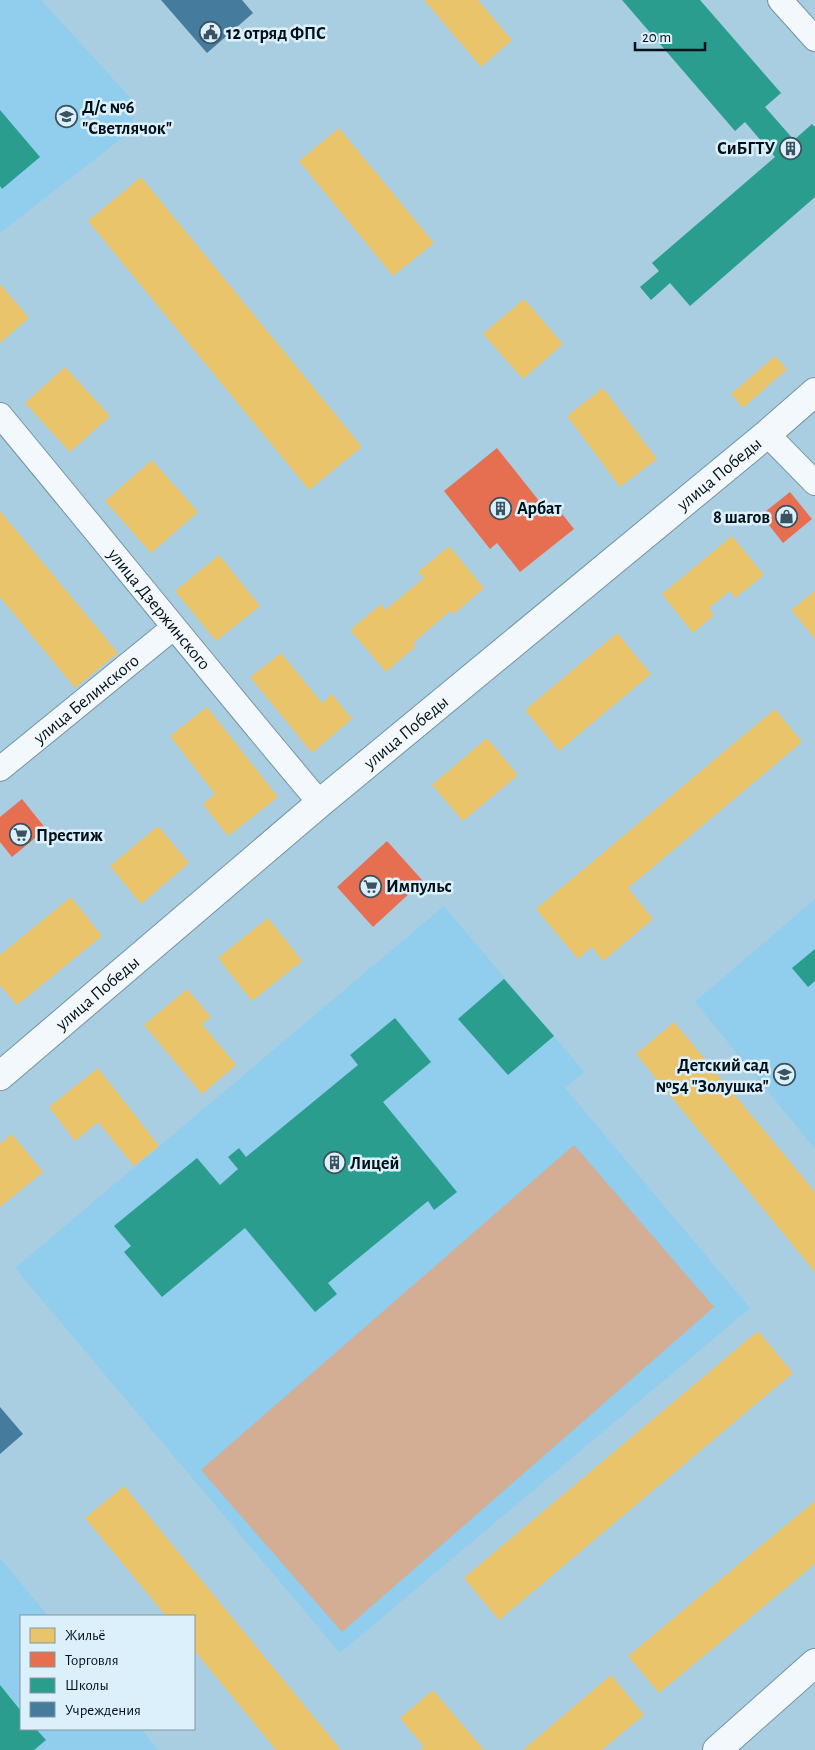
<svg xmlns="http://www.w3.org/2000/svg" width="815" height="1750" font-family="'Alegreya Sans',sans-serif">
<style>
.built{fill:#91cdec}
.pitch{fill:#d3ad94}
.homes{fill:#e9c46a}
.shops{fill:#e76f51}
.schools{fill:#2a9d8f}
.public{fill:#457b9d}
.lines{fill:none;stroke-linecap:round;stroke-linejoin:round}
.street-casing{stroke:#7493a2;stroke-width:26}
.secondary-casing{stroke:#7493a2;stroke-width:30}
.street{stroke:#f2f8fb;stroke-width:24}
.secondary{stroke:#f2f8fb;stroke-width:28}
.labels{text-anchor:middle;stroke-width:5;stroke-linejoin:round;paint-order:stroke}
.poi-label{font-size:18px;font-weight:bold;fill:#00111a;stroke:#dcf0fb;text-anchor:start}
.street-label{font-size:18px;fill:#00111a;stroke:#dcf0fb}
</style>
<rect width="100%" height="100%" fill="#a9cee2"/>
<path class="built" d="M 0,0 L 41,0 L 135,103 L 131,131 L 0,233 Z
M 815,899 L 815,1149 L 695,1002 Z
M 444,906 L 584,1072 L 565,1088 L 750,1308 L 340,1653 L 15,1268 Z
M 0,1558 L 48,1616 L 21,1616 L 21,1729 L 141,1729 L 158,1750 L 0,1750 Z"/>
<path class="pitch" d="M 574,1145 L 714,1307 L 342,1632 L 201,1470 Z"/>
<path class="homes" d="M 424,0 L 478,0 L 512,40 L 481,67 Z
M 339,128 L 434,243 L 393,276 L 299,161 Z
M 141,177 L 362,447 L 309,490 L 88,221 Z
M 0,284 L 29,318 L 0,343 Z
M 524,299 L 563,344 L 523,379 L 483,334 Z
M 775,356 L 787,369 L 743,408 L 731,394 Z
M 65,367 L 110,416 L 70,452 L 25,403 Z
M 603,388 L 657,459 L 620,487 L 567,416 Z
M 152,460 L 198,512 L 151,553 L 105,501 Z
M 0,511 L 118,653 L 75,688 L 0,597 Z
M 732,536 L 764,575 L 735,598 L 730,591 L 709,608 L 714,615 L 693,633 L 662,594 Z
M 449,546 L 484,588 L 454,614 L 450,611 L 413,643 L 416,646 L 386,672 L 350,630 L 381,604 L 385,610 L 424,578 L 418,572 Z
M 219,555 L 260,606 L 216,641 L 175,591 Z
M 815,591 L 815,639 L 791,610 Z
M 617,633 L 651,674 L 559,751 L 525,710 Z
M 281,653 L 322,703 L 332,694 L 352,719 L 312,753 L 250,677 Z
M 207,707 L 278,797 L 228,836 L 203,804 L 215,794 L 170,736 Z
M 775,709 L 802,742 L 628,888 L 653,919 L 603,961 L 592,947 L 578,959 L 536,909 Z
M 487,738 L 518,775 L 463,821 L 432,785 Z
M 158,826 L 189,863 L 141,904 L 110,866 Z
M 71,897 L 102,936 L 17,1005 L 0,985 L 0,955 Z
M 268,918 L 302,961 L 252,1001 L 218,958 Z
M 187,989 L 211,1017 L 202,1024 L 236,1065 L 202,1094 L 144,1025 Z
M 674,1022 L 815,1192 L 815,1272 L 636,1054 Z
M 98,1068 L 159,1146 L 134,1166 L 98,1122 L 75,1141 L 49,1107 Z
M 12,1134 L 43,1172 L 0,1207 L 0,1144 Z
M 758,1331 L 793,1373 L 499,1620 L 464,1578 Z
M 124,1486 L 341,1750 L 276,1750 L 194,1650 L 194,1616 L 166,1616 L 85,1518 Z
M 815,1501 L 815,1564 L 659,1693 L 628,1656 Z
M 611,1675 L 644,1715 L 602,1750 L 523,1750 Z
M 433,1690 L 484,1750 L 420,1750 L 424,1747 L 400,1718 Z"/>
<path class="shops" d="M 497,448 L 547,511 L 555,505 L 574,529 L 520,572 L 497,543 L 490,549 L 444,491 Z
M 790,492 L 812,519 L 783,543 L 761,515 Z
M 22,799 L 46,829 L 12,857 L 0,842 L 0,817 Z
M 387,841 L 423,881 L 373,927 L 337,887 Z"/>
<path class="schools" d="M 622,0 L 700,0 L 781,93 L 765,107 L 794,140 L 812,124 L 815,127 L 815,197 L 690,306 L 670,283 L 651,300 L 640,287 L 659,271 L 652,263 L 775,157 L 745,122 L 735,131 Z
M 0,110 L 40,157 L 2,189 L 0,186 Z
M 815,949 L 815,981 L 808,987 L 792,968 Z
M 504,979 L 554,1036 L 508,1075 L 458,1019 Z
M 395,1018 L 431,1062 L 383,1102 L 457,1192 L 434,1210 L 428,1201 L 328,1283 L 337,1294 L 315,1312 L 245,1228 L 162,1297 L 124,1252 L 131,1246 L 114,1226 L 197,1158 L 220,1185 L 238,1169 L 228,1157 L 239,1148 L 246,1157 L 358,1065 L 350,1055 Z
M 0,1685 L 21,1711 L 21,1729 L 36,1729 L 46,1740 L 34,1750 L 0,1750 Z"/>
<path class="public" d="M 161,0 L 242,0 L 253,13 L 207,53 Z
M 0,1407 L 23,1434 L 0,1454 Z"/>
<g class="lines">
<defs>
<g id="street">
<path d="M 780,0 L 815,39"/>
<path id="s1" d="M 0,415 C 107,544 212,675 320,803"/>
<path d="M 767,434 L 815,483"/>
<path id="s2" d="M 0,769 L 173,628"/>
</g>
<g id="secondary">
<path id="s3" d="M 0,1076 L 320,803 L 767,434 L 815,392"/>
<path d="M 717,1750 L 815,1663"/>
</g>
</defs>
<use href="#street" class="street-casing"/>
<use href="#secondary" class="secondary-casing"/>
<use href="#street" class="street"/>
<use href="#secondary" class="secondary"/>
</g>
<defs>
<symbol id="civic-ring" viewBox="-11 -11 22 22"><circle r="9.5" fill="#dcf0fb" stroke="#3b5360" stroke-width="1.5"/><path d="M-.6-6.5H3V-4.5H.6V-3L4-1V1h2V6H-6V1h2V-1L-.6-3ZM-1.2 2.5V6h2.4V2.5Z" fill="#3b5360"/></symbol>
<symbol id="school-ring" viewBox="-11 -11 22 22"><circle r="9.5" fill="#dcf0fb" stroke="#3b5360" stroke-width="1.5"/><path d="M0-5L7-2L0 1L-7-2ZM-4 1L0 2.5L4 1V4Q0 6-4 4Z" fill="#3b5360"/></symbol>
<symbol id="building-ring" viewBox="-11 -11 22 22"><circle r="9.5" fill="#dcf0fb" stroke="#3b5360" stroke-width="1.5"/><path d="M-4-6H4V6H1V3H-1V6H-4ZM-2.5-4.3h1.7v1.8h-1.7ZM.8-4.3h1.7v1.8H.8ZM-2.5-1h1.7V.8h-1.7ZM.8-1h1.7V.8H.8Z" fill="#3b5360"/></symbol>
<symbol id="shop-ring" viewBox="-11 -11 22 22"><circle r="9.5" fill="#dcf0fb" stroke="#3b5360" stroke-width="1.5"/><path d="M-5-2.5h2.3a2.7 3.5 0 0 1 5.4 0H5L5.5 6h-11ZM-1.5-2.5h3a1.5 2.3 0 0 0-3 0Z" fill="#3b5360"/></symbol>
<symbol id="supermarket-ring" viewBox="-11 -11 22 22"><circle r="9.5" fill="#dcf0fb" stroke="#3b5360" stroke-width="1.5"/><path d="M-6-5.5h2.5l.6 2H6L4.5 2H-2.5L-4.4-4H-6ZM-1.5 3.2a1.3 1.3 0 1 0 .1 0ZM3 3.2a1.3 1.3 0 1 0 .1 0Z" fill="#3b5360"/></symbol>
</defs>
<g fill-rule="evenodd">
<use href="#civic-ring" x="198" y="20" width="25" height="25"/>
<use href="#school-ring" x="54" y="104" width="25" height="25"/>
<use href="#building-ring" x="778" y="136" width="25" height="25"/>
<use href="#building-ring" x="488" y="496" width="25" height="25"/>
<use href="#shop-ring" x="774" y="504" width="25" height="25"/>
<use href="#supermarket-ring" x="8" y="822" width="25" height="25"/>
<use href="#supermarket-ring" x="358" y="874" width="25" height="25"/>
<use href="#school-ring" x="772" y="1062" width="25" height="25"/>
<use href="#building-ring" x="322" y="1150" width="25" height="25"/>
</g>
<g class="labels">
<g class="poi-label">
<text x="226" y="39">12 отряд ФПС</text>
<text x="82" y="113">Д/с №6<tspan x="82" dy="21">"Светлячок"</tspan></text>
<text x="775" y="154" text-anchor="end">СиБГТУ</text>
<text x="517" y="514">Арбат</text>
<text x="770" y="523" text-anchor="end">8 шагов</text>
<text x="36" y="841">Престиж</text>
<text x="386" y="892">Импульс</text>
<text x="769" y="1071" text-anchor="end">Детский сад<tspan x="769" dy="21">№54 "Золушка"</tspan></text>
<text x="350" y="1169">Лицей</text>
</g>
<g class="street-label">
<text dy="6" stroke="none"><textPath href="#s3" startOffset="938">улица Победы</textPath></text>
<text dy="6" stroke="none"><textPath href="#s1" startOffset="251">улица Дзержинского</textPath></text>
<text dy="6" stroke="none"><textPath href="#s2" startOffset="111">улица Белинского</textPath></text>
<text dy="6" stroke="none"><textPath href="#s3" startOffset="532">улица Победы</textPath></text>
<text dy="6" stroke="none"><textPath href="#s3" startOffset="128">улица Победы</textPath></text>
</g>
</g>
<rect x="20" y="1615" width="175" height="115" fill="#dcf0fb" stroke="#8497a1"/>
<rect x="30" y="1628" width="25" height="15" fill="#e9c46a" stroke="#8497a1"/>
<text x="65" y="1640" font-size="15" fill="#00111a">Жильё</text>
<rect x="30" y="1652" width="25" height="15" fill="#e76f51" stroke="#8497a1"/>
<text x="65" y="1665" font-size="15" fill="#00111a">Торговля</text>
<rect x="30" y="1678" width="25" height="15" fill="#2a9d8f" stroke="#8497a1"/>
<text x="65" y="1690" font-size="15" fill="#00111a">Школы</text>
<rect x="30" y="1702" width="25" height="15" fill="#457b9d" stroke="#8497a1"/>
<text x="65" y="1715" font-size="15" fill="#00111a">Учреждения</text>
<path d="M635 42v8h70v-8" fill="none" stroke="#00111a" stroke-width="2.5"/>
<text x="642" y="42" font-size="15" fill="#00111a" stroke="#dcf0fb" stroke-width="4" paint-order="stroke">20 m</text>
</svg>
